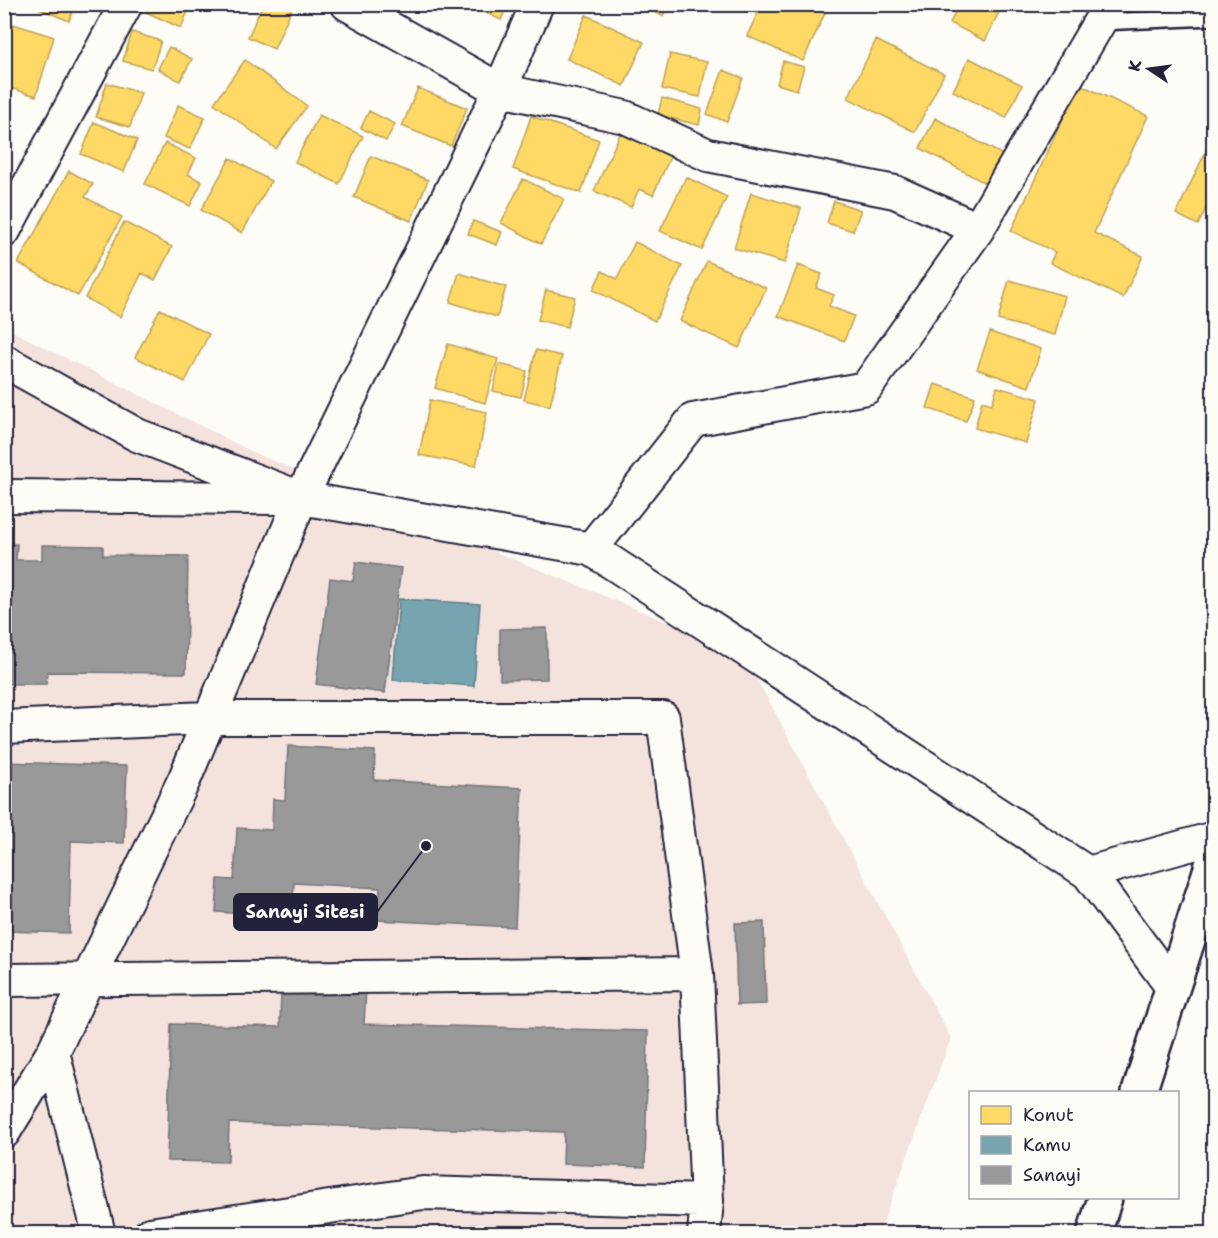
<svg xmlns="http://www.w3.org/2000/svg" width="1218" height="1238" font-family="'Shantell Sans',sans-serif">
<style>
.built{fill:#f4e2dd}
.homes{fill:#ffd966;stroke:#bda259;stroke-width:1.5}
.public{fill:#76a5af;stroke:#5d7e8c;stroke-width:1.5}
.industry{fill:#999;stroke:#75757d;stroke-width:1.5}
.lines{fill:none;stroke-linecap:round;stroke-linejoin:round}
.service-casing{stroke:#22223b;stroke-width:20}
.minor-casing{stroke:#22223b;stroke-width:36}
.primary-casing{stroke:#22223b;stroke-width:38}
.service{stroke:#fdfcf7;stroke-width:15}
.minor{stroke:#fdfcf7;stroke-width:32}
.primary{stroke:#fdfcf7;stroke-width:33}
.leader{fill:none;stroke:#22223b;stroke-width:2}
.callout-dot{fill:#22223b;stroke:#fdfcf7;stroke-width:2}
.callout{fill:#22223b;stroke:#22223b;stroke-width:2}
.callout-label{font-size:18px;text-anchor:middle;font-weight:bold;fill:#fff}
</style>
<rect width="100%" height="100%" fill="#fdfcf7"/>
<filter id="ink" filterUnits="userSpaceOnUse"><feTurbulence type="fractalNoise" baseFrequency=".0167" numOctaves="2"/><feDisplacementMap in="SourceGraphic" scale="12" xChannelSelector="R" yChannelSelector="G"/><feConvolveMatrix kernelMatrix="1 2 1 2 8 2 1 2 1" color-interpolation-filters="sRGB"/></filter>
<g filter="url(#ink)">
<path class="built" d="M 4,327 L 261,456 L 743,653 L 951,1038 L 879,1233 L 5,1233 Z"/>
<path class="homes" d="M 39,4 L 76,4 L 69,21 L 38,8 Z
M 149,4 L 191,4 L 181,28 L 146,12 Z
M 263,4 L 284,4 L 292,8 L 274,49 L 248,37 Z
M 467,4 L 508,4 L 501,20 Z
M 635,4 L 668,4 L 663,16 Z
M 762,4 L 807,4 L 825,13 L 803,61 L 747,36 Z
M 959,4 L 1003,4 L 985,41 L 950,23 Z
M 586,15 L 644,42 L 624,86 L 567,59 Z
M 4,21 L 54,37 L 36,96 L 4,86 Z
M 132,32 L 161,41 L 152,69 L 123,61 Z
M 876,40 L 944,74 L 915,132 L 848,98 Z
M 169,47 L 192,59 L 180,81 L 158,69 Z
M 670,54 L 707,62 L 700,97 L 662,89 Z
M 969,58 L 1022,85 L 1006,118 L 953,91 Z
M 245,60 L 307,106 L 276,149 L 214,103 Z
M 783,61 L 804,67 L 797,90 L 777,84 Z
M 723,70 L 743,78 L 727,122 L 707,114 Z
M 107,83 L 141,93 L 130,127 L 96,117 Z
M 1079,84 L 1148,116 L 1094,233 L 1143,256 L 1123,298 L 1050,263 L 1055,252 L 1011,231 Z
M 418,88 L 467,108 L 451,146 L 402,126 Z
M 662,98 L 702,109 L 699,125 L 658,115 Z
M 178,105 L 205,117 L 190,149 L 164,138 Z
M 369,111 L 395,124 L 386,141 L 361,128 Z
M 319,115 L 363,136 L 339,184 L 295,162 Z
M 531,116 L 599,140 L 581,193 L 513,169 Z
M 935,118 L 1014,161 L 998,190 L 920,148 Z
M 94,122 L 137,140 L 124,172 L 81,154 Z
M 621,132 L 671,155 L 653,195 L 639,189 L 631,207 L 594,191 Z
M 165,143 L 196,158 L 188,174 L 202,182 L 190,206 L 145,184 Z
M 1207,149 L 1214,152 L 1214,192 L 1198,225 L 1176,214 Z
M 371,156 L 428,180 L 411,221 L 354,197 Z
M 230,158 L 271,181 L 242,233 L 201,210 Z
M 69,171 L 93,184 L 85,197 L 122,217 L 78,296 L 18,263 Z
M 686,177 L 727,197 L 702,250 L 660,231 Z
M 523,179 L 564,199 L 541,244 L 501,223 Z
M 751,193 L 801,208 L 785,263 L 734,248 Z
M 834,201 L 861,210 L 853,231 L 827,223 Z
M 473,221 L 502,232 L 497,245 L 468,234 Z
M 124,222 L 172,247 L 155,280 L 142,273 L 120,317 L 85,298 Z
M 635,242 L 682,266 L 655,321 L 593,290 L 602,271 L 617,279 Z
M 707,261 L 766,288 L 739,348 L 680,321 Z
M 798,265 L 822,274 L 816,288 L 834,295 L 829,306 L 854,316 L 844,341 L 778,316 Z
M 459,273 L 506,287 L 497,317 L 450,302 Z
M 1009,280 L 1065,296 L 1055,335 L 998,320 Z
M 546,290 L 575,297 L 567,327 L 538,320 Z
M 160,309 L 209,334 L 185,382 L 135,357 Z
M 990,332 L 1041,349 L 1029,387 L 977,369 Z
M 448,344 L 498,359 L 485,403 L 435,388 Z
M 536,350 L 562,356 L 550,406 L 524,400 Z
M 499,364 L 527,371 L 521,397 L 493,391 Z
M 935,384 L 975,397 L 966,421 L 927,408 Z
M 997,387 L 1039,399 L 1026,443 L 975,428 L 982,401 L 992,404 Z
M 430,400 L 487,412 L 476,466 L 419,455 Z"/>
<path class="public" d="M 399,599 L 480,604 L 474,686 L 393,680 Z"/>
<path class="industry" d="M 4,544 L 17,544 L 16,560 L 42,560 L 42,545 L 103,546 L 103,555 L 188,556 L 186,673 L 47,672 L 46,684 L 4,684 Z
M 356,562 L 401,568 L 385,693 L 316,684 L 330,578 L 353,581 Z
M 547,628 L 547,679 L 500,680 L 500,629 Z
M 288,746 L 375,751 L 374,780 L 522,788 L 515,927 L 378,920 L 380,888 L 294,883 L 292,917 L 216,912 L 218,879 L 234,880 L 237,828 L 272,830 L 273,799 L 285,800 Z
M 4,762 L 127,766 L 124,843 L 71,841 L 69,933 L 4,931 Z
M 764,922 L 766,1004 L 737,1005 L 735,923 Z
M 281,987 L 366,989 L 364,1024 L 648,1031 L 645,1167 L 563,1164 L 564,1132 L 229,1123 L 228,1162 L 167,1161 L 171,1024 L 280,1027 Z
M 471,1225 L 527,1227 L 526,1234 L 471,1234 Z"/>
<g class="lines">
<defs>
<path id="service" d="M 1100,22 L 1214,17"/>
<path id="minor" d="M 347,4 L 500,90 L 625,117 L 708,155 L 895,192 L 978,229
M 4,231 L 126,4
M 4,361 L 137,435 L 301,498 L 591,549 L 1088,873 L 1172,987
M 4,496 L 280,498
M 591,549 L 693,420 L 866,388 L 978,229 L 1110,4
M 4,727 L 207,718 L 663,718 L 697,974 L 707,1201 L 704,1234
M 1088,873 L 1214,838
M 4,980 L 697,974
M 53,1052 L 99,1234
M 4,1132 L 53,1052 L 185,778 L 301,498 L 500,90 L 537,4
M 150,1234 L 423,1193 L 707,1201"/>
<path id="primary" d="M 1139,1092 L 1214,859
M 1094,1234 L 1105,1198"/>
</defs>
<use href="#service" class="service-casing"/>
<use href="#minor" class="minor-casing"/>
<use href="#primary" class="primary-casing"/>
<use href="#service" class="service"/>
<use href="#minor" class="minor"/>
<use href="#primary" class="primary"/>
</g>
</g>
<path class="leader" d="M426 846L377 912"/>
<circle class="callout-dot" cx="426" cy="846" r="6"/>
<rect class="callout" x="234" y="894" width="143" height="36" rx="6"/>
<g class="callout-label">
<text x="305" y="918">Sanayi Sitesi</text>
</g>
<rect width="1218" height="1238" fill="none" stroke="#fdfcf7" stroke-width="24"/>
<rect x="12" y="12" width="1194" height="1214" fill="none" stroke="#22223b" stroke-width="2" filter="url(#ink)"/>
<rect x="969" y="1091" width="210" height="108" fill="#fdfcf7" stroke="#a5a5ac" stroke-width="1.5"/>
<rect x="981" y="1106" width="30" height="18" fill="#ffd966" stroke="#a5a5ac" stroke-width="1.5"/>
<text x="1023" y="1121" font-size="18" fill="#22223b">Konut</text>
<rect x="981" y="1136" width="30" height="18" fill="#76a5af" stroke="#a5a5ac" stroke-width="1.5"/>
<text x="1023" y="1151" font-size="18" fill="#22223b">Kamu</text>
<rect x="981" y="1166" width="30" height="18" fill="#999999" stroke="#a5a5ac" stroke-width="1.5"/>
<text x="1023" y="1181" font-size="18" fill="#22223b">Sanayi</text>
<g transform="translate(1149 69) rotate(283)" stroke="#fdfcf7" stroke-width="4.5" paint-order="stroke">
<path d="M0-4.5L10 22L0 15L-10 22Z" fill="#22223b"/>
<text y="-9" font-size="16" font-weight="bold" text-anchor="middle" fill="#22223b">K</text>
</g>
</svg>
